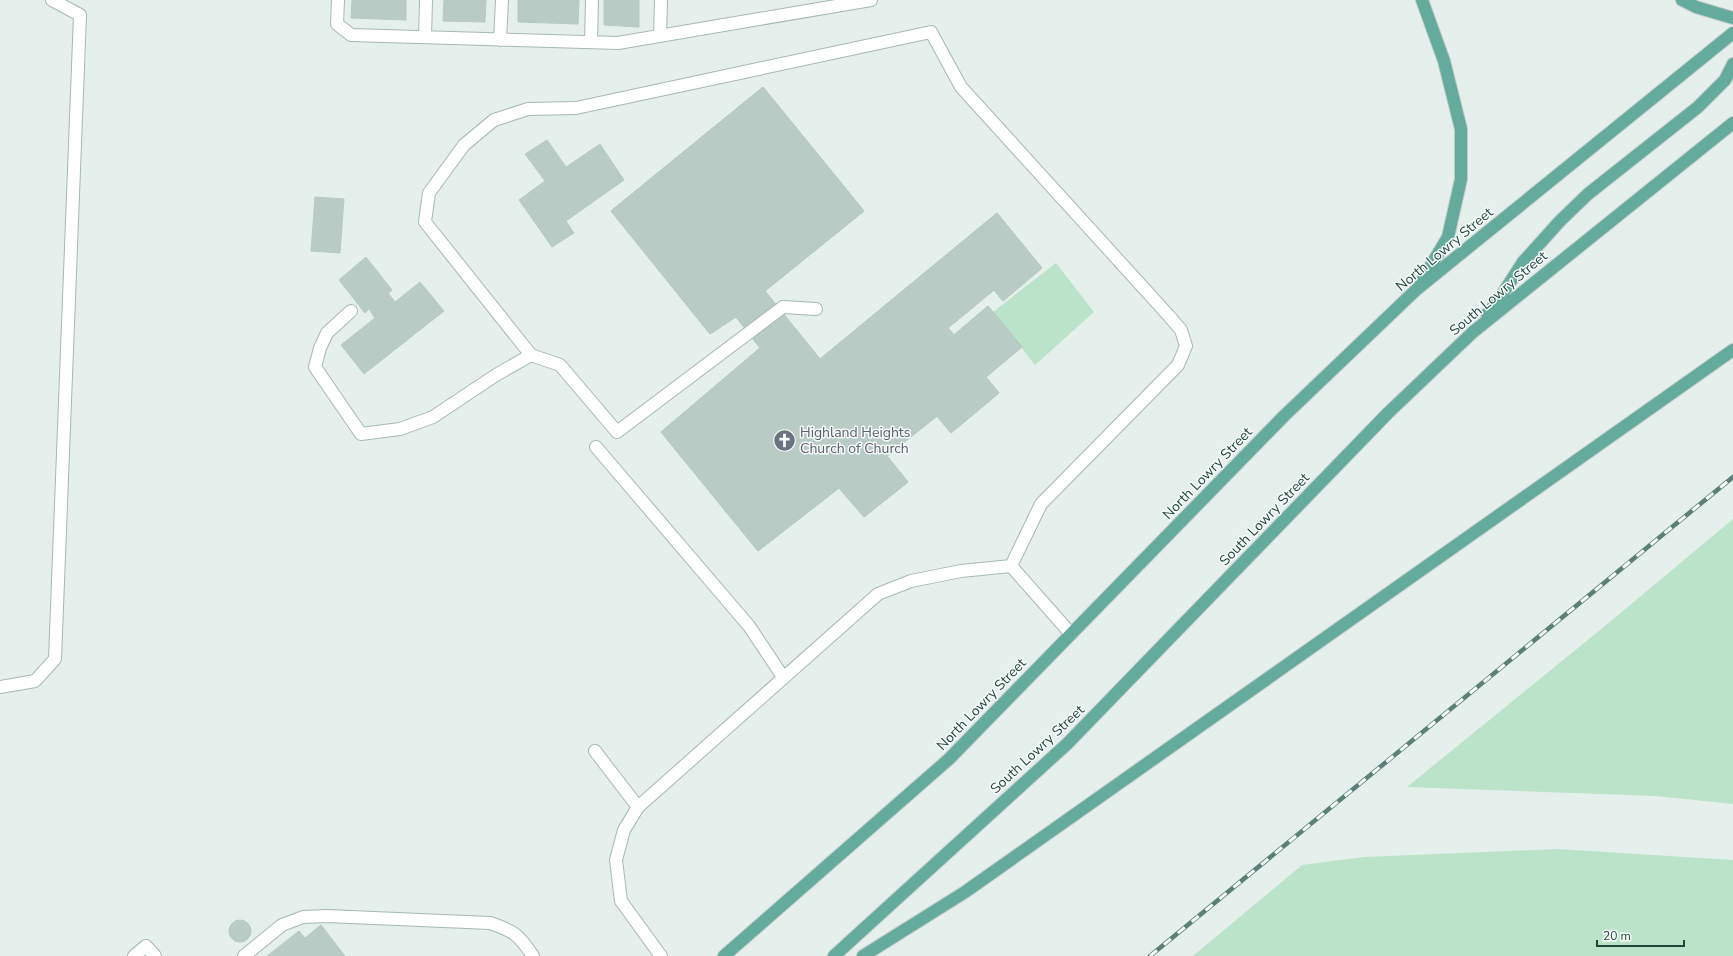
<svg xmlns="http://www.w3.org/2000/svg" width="1733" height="956" font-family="'Nunito Sans',sans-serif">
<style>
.green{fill:#bbe3c9}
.building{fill:#b9cbc5;stroke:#b6cac3}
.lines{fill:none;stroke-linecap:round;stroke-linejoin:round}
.lane-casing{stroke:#a6b8b3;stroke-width:14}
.primary-casing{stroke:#c1cbc9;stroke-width:14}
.lane{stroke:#fff;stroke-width:12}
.primary{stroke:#64aa9d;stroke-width:12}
.rail-casing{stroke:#5c7f78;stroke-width:4.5}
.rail{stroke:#f6fbf9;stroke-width:3;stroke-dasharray:9;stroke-linecap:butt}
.labels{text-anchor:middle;stroke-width:3;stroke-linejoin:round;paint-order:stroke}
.street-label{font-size:14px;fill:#21443d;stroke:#f6fbf9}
.worship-label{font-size:14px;fill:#5b616d;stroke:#f6fbf9;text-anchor:start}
</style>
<rect width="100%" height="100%" fill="#e5efeb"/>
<path class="green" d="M 1056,263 L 1094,312 L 1035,365 L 993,312 Z
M 1733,519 L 1733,804 L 1656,796 L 1407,787 L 1605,626 Z
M 1558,849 L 1733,860 L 1733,956 L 1193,956 L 1302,865 L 1364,857 Z"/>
<path class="building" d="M 352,0 L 406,0 L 406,20 L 351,18 Z
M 444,0 L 486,0 L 485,22 L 443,21 Z
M 518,0 L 579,0 L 578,24 L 518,22 Z
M 604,0 L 639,0 L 639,27 L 604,25 Z
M 763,87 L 864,211 L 765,291 L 820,359 L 997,213 L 1042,268 L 1003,301 L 994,290 L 948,328 L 954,335 L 988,306 L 1022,347 L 986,377 L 999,393 L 951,433 L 937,416 L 887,456 L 908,482 L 864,517 L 839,488 L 758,551 L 661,432 L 760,348 L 736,317 L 710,334 L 611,211 Z
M 763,87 L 864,211 L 765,291 L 820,359 L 997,213 L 1042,268 L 1003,301 L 994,290 L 948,328 L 954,335 L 988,306 L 1022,347 L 986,377 L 999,393 L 951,433 L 937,416 L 887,456 L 908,482 L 864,517 L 839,488 L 758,551 L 661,432 L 760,348 L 736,317 L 710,334 L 611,211 Z
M 547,140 L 566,167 L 600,144 L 624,180 L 566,221 L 574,233 L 552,247 L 519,200 L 545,181 L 525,154 Z
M 315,197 L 344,199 L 340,253 L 311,251 Z
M 366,257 L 392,290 L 388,293 L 395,302 L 420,282 L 444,311 L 364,374 L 341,345 L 375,318 L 369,309 L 365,313 L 339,280 Z
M229 931a11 11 0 1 1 22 0a11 11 0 1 1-22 0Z
M 321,925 L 345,956 L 267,956 L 299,931 L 305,938 Z"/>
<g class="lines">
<defs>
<path id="lane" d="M 338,0 L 337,24 L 351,35 L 618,43 L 871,0
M 660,36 L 661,0
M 425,37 L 426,0
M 500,40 L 502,0
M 591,42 L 592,0
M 816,309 L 783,307 L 617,432 L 560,365 L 531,355 L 425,222 L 429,193 L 464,145 L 494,120 L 528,109 L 576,108 L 931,32 L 961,87 L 1169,316 L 1181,330 L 1186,346 L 1178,365 L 1041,504 L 1011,566
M 351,311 L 327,333 L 320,348 L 315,367 L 361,434 L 400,429 L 433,417 L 496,375 L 531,355
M 596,447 L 749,626 L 783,677
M 1011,566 L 1071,634
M 0,687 L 35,681 L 55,659 L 80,15 L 52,0
M 595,751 L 638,807
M 134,956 L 146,946 L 155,956
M 244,956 L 282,925 L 303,917 L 327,916 L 490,923 C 514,931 519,935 533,956
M 661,956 L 621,901 L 616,860 L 624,830 L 638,807 L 878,594 L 911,581 L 961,571 L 1011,566"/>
<path id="primary" d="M 1682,0 L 1696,7 L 1733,18
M 1421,282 L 1448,237 L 1461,179 L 1461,129 L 1444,61 L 1422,0
M 1487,314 L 1498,301 L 1523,262 L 1560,221 L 1588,194 L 1698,107 L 1725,80 L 1733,64
M 724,956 L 949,759 L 1284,416 L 1417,289 L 1733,33
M 834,956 L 1067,744 L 1388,413 L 1473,332 L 1733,123
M 863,956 L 965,892 L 1733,350"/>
</defs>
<use href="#lane" class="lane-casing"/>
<use href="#primary" class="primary-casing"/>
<use href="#lane" class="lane"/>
<use href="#primary" class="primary"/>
<defs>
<path id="rail" d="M 1150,956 L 1733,477"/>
</defs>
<use href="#rail" class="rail-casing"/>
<use href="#rail" class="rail"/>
</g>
<defs>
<symbol id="church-disc" viewBox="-11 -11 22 22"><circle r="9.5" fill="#6b7280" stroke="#f6fbf9"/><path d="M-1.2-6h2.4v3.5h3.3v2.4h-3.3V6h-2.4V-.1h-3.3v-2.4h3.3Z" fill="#fff"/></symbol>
</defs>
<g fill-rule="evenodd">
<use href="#church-disc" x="772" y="428" width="25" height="25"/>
</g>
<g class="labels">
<g class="street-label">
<text transform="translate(1444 249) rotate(-40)" y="5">North Lowry Street</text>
<text transform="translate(1498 293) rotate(-40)" y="5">South Lowry Street</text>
<text transform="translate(1207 473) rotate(-46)" y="5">North Lowry Street</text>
<text transform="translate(1264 519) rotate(-46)" y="5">South Lowry Street</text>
<text transform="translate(981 704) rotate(-46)" y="5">North Lowry Street</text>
<text transform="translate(1037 749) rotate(-43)" y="5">South Lowry Street</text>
</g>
<g class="worship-label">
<text x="800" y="437">Highland Heights<tspan x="800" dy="16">Church of Church</tspan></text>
</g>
</g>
<path d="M1597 940v6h87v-6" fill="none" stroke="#21443d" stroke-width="2"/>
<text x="1603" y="940" font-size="12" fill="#21443d" stroke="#f6fbf9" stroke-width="3" paint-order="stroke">20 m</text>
</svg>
